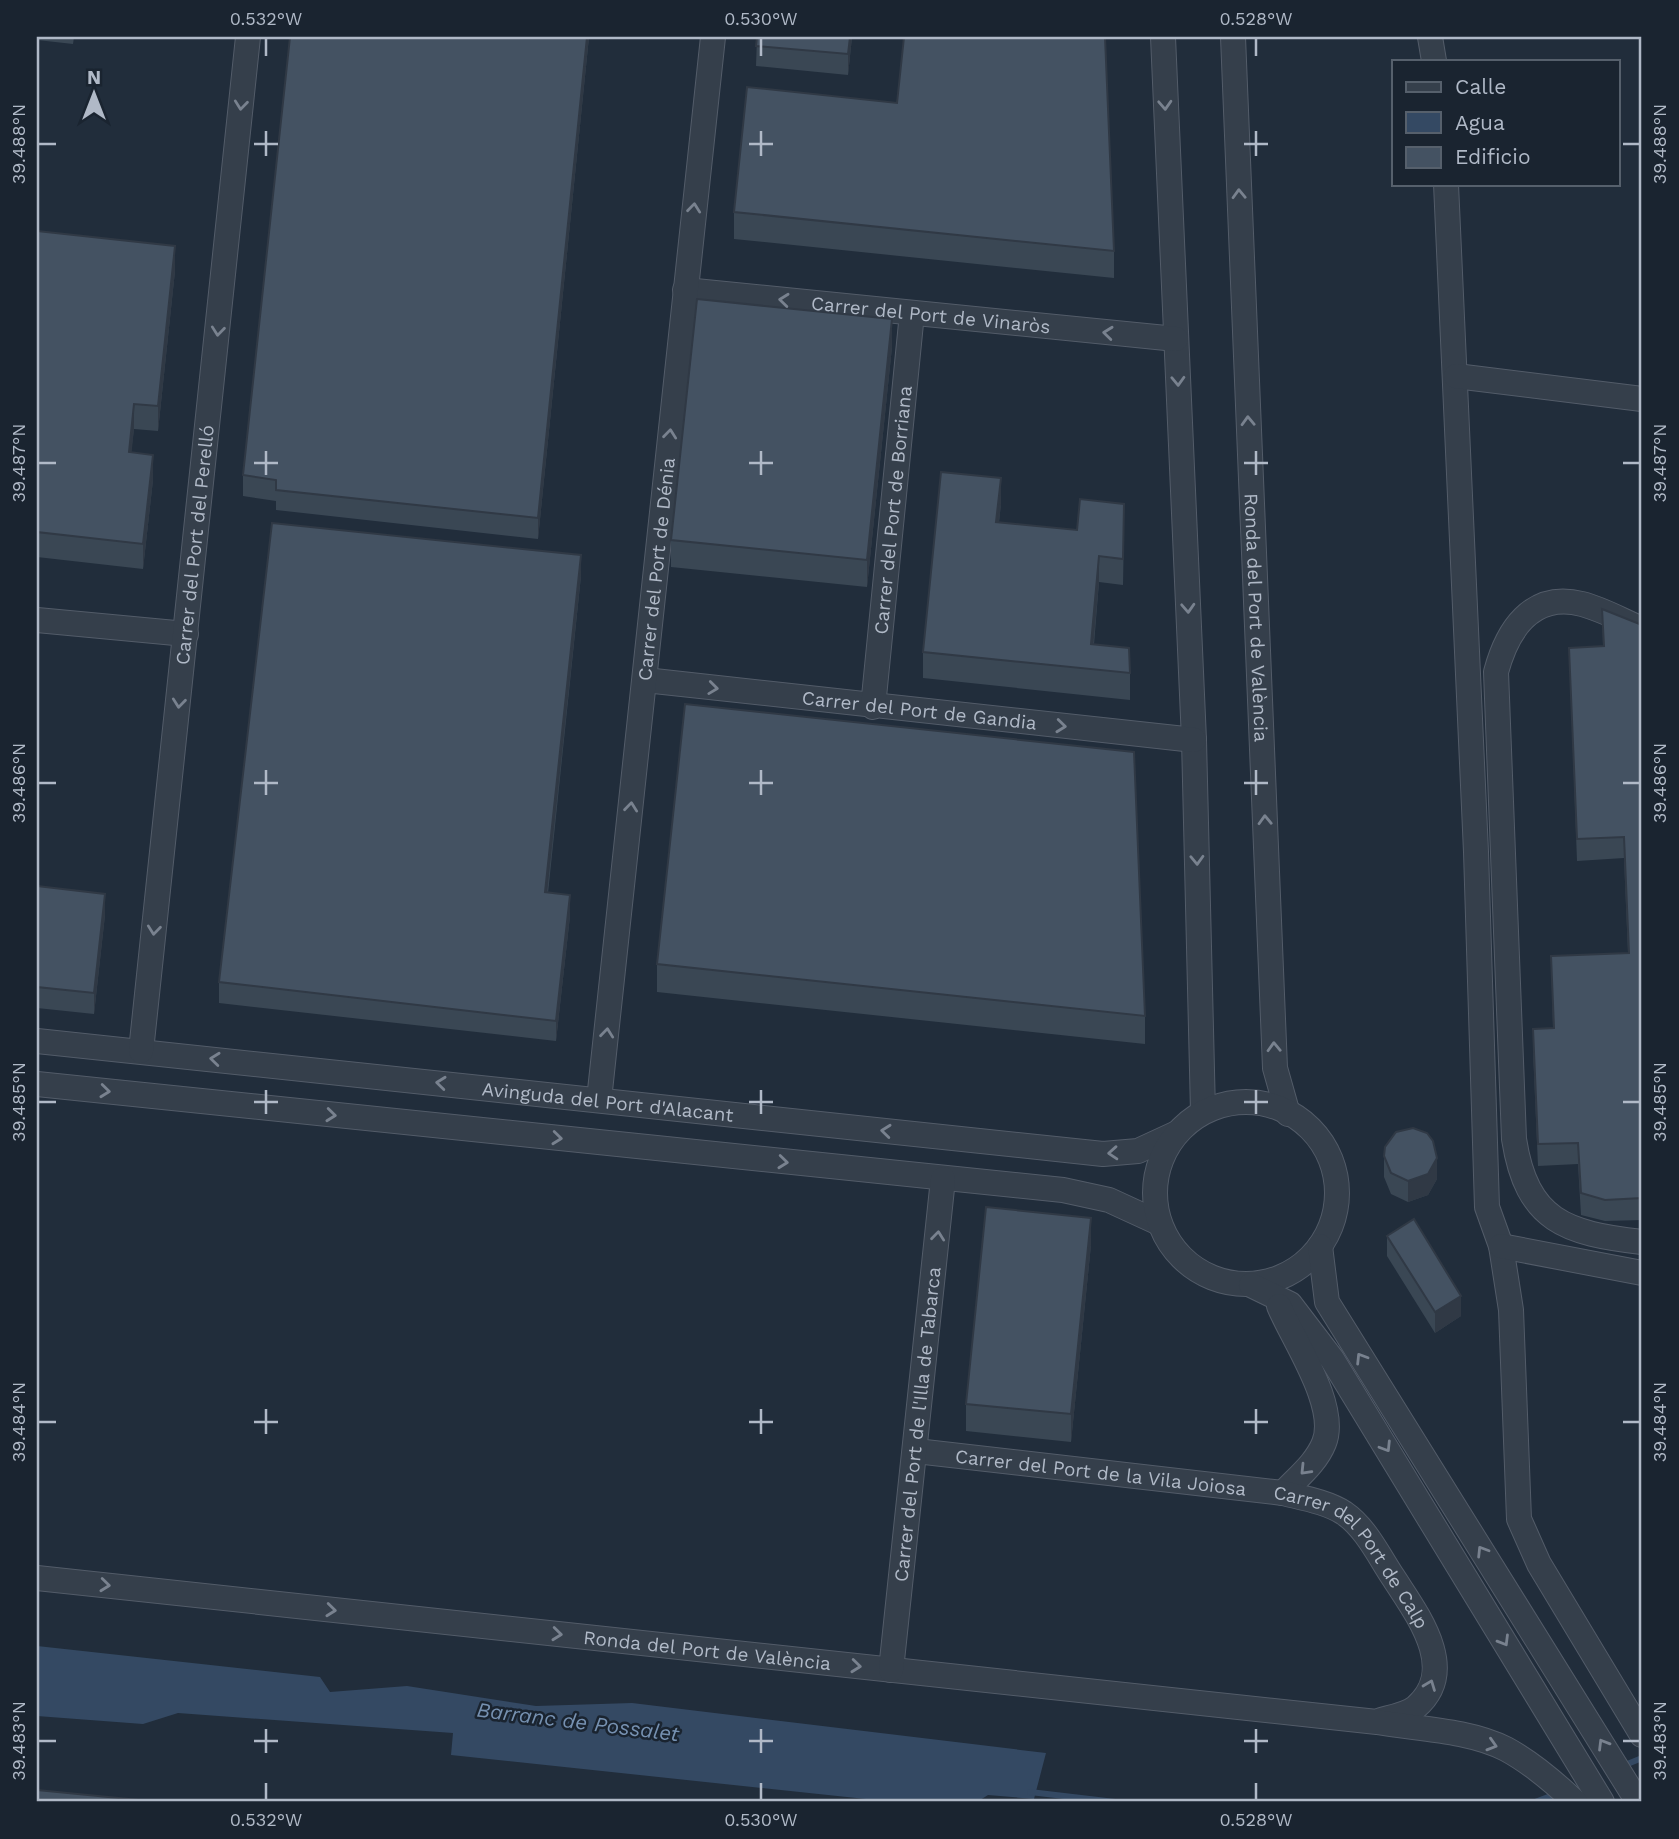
<svg xmlns="http://www.w3.org/2000/svg" width="1679" height="1839" font-family="'Work Sans',sans-serif">
<style>
.water{fill:#344963}
.lines{fill:none;stroke-linecap:round;stroke-linejoin:round}
.stream{stroke:#344963;stroke-width:6}
.minor-casing{stroke:#535c69;stroke-width:26}
.minor{stroke:#353f4b;stroke-width:24}
.wall{fill:#3a4754}
.shaded-wall{fill:#303945}
.building{fill:#445262;stroke:#303945;stroke-width:2}
.oneway{stroke:#79828f}
.ticks{fill:none;stroke:#b0b9c7;stroke-width:2.5}
.labels{text-anchor:middle;stroke-width:5;stroke-linejoin:round;paint-order:stroke}
.street-label{font-size:19px;fill:#b0b9c7;stroke:#1a2430}
.water-label{font-size:21px;font-style:italic;fill:#7691b1;stroke:#1a2430}
.neatline{fill:none;stroke:#b0b9c7;stroke-width:2.5}
.ticks-label{font-size:18px;text-anchor:middle;fill:#b0b9c7}
</style>
<rect width="100%" height="100%" fill="#212d3b"/>
<path class="water" d="M 37,1646 L 320,1677 L 330,1692 L 407,1686 L 536,1706 L 632,1703 L 1046,1753 L 1034,1799 L 988,1795 L 977,1802 L 894,1802 L 451,1755 L 453,1733 L 178,1713 L 143,1724 L 37,1716 Z"/>
<g class="lines">
<path class="stream" d="M 1620,1767 L 1642,1758
M 1030,1792 L 1115,1802
M 1535,1802 L 1556,1794"/>
<defs>
<g id="minor">
<path d="M 1163,37 L 1194,740 L 1203,1112"/>
<path id="s1" d="M 1233,37 L 1275,1068 L 1288,1114"/>
<path d="M 1430,37 L 1434,61"/>
<path d="M 1446,184 L 1476,852 L 1487,1207 L 1501,1246 L 1511,1310 L 1519,1519 L 1539,1564 L 1642,1735"/>
<path id="s2" d="M 685,290 L 1176,339"/>
<path d="M 1456,376 L 1642,399"/>
<path d="M 37,620 L 186,634"/>
<path d="M 1642,629 C 1623,621 1602,609 1582,604 C 1531,591 1507,631 1496,672 L 1514,1139 C 1527,1222 1566,1233 1642,1242"/>
<path id="s3" d="M 645,680 L 1194,740"/>
<path id="s4" d="M 873,707 L 912,313"/>
<path id="s5" d="M 37,1041 L 1103,1154 L 1138,1151 L 1177,1133"/>
<path id="s6" d="M 141,1051 L 248,37"/>
<path d="M 37,1084 L 1063,1190 L 1109,1200 L 1159,1223"/>
<path id="s7" d="M 599,1100 L 713,37"/>
<circle cx="1246" cy="1193" r="91"/>
<path d="M 1320,1246 L 1327,1302 L 1638,1802"/>
<path d="M 1501,1246 L 1642,1273"/>
<path d="M 1251,1285 L 1290,1304 L 1332,1359 L 1602,1802"/>
<path d="M 1279,1306 C 1293,1340 1339,1406 1324,1443 C 1316,1463 1298,1477 1283,1493"/>
<path id="s8" d="M 916,1451 L 1283,1493 C 1303,1498 1327,1502 1344,1513 C 1366,1528 1379,1556 1393,1577 C 1416,1613 1460,1669 1416,1707 C 1408,1714 1392,1717 1381,1720"/>
<path id="s9" d="M 37,1578 L 1377,1722 C 1418,1729 1469,1730 1506,1749 C 1532,1763 1554,1782 1575,1802"/>
<path id="s10" d="M 891,1670 L 943,1179"/>
</g>
</defs>
<use href="#minor" class="minor-casing"/>
<use href="#minor" class="minor"/>
</g>
<path class="wall" d="M 37,37 L 74,37 L 73,44 L 37,40 Z
M 589,37 L 538,539 L 276,510 L 276,501 L 243,496 L 243,475 Z
M 757,37 L 852,37 L 848,75 L 756,66 Z
M 897,103 L 1114,251 L 1114,278 L 734,239 L 734,212 Z
M 37,231 L 175,271 L 158,431 L 134,429 L 131,452 L 153,480 L 143,569 L 37,557 Z
M 892,347 L 867,587 L 671,567 L 671,540 Z
M 1001,504 L 999,522 L 1077,530 L 1124,530 L 1123,585 L 1099,582 L 1094,644 L 1130,673 L 1130,700 L 923,678 L 923,652 Z
M 581,576 L 548,893 L 570,916 L 556,1041 L 219,1003 L 219,982 Z
M 1602,609 L 1642,625 L 1642,1220 L 1605,1221 L 1581,1215 L 1578,1164 L 1538,1166 L 1533,1050 L 1533,1029 L 1553,1028 L 1551,956 L 1628,953 L 1624,858 L 1577,861 L 1569,648 L 1603,646 Z
M 37,886 L 105,915 L 94,1014 L 37,1008 Z
M 657,964 L 1145,1016 L 1145,1044 L 657,992 Z
M 1384,1156 L 1437,1179 L 1428,1195 L 1408,1202 L 1391,1194 L 1384,1177 Z
M 1387,1236 L 1461,1316 L 1435,1333 L 1387,1256 Z
M 1091,1245 L 1071,1442 L 966,1431 L 966,1404 Z"/>
<path class="shaded-wall" d="M 587,37 L 589,37 L 538,539 L 538,518 Z
M 850,37 L 852,37 L 848,75 L 848,54 Z
M 175,246 L 175,271 L 158,431 L 158,406 Z
M 892,319 L 892,347 L 867,587 L 867,560 Z
M 134,404 L 134,429 L 129,477 L 129,452 Z
M 153,455 L 153,480 L 143,569 L 143,544 Z
M 1001,478 L 1001,504 L 996,548 L 996,522 Z
M 581,555 L 581,576 L 545,913 L 545,892 Z
M 1099,556 L 1099,582 L 1091,670 L 1091,644 Z
M 105,894 L 105,915 L 94,1014 L 94,993 Z
M 570,895 L 570,916 L 556,1041 L 556,1021 Z
M 1437,1158 L 1437,1179 L 1428,1195 L 1408,1202 L 1408,1181 Z
M 1091,1218 L 1091,1245 L 1071,1442 L 1071,1414 Z
M 1461,1296 L 1461,1316 L 1435,1333 L 1435,1312 Z"/>
<path class="building" d="M 290,37 L 587,37 L 538,518 L 276,490 L 276,480 L 243,475 Z
M 757,37 L 850,37 L 848,54 L 756,46 Z
M 904,37 L 1105,37 L 1114,251 L 734,212 L 747,87 L 897,103 Z
M 37,231 L 175,246 L 158,406 L 134,404 L 129,452 L 153,455 L 143,544 L 37,532 Z
M 697,299 L 892,319 L 867,560 L 671,540 Z
M 941,472 L 1001,478 L 996,522 L 1077,530 L 1080,499 L 1124,504 L 1123,559 L 1099,556 L 1091,644 L 1129,648 L 1130,673 L 923,652 Z
M 272,523 L 581,555 L 545,892 L 570,895 L 556,1021 L 219,982 Z
M 1602,609 L 1642,625 L 1642,1198 L 1605,1200 L 1581,1193 L 1578,1143 L 1538,1144 L 1533,1029 L 1554,1028 L 1551,956 L 1629,953 L 1624,837 L 1577,839 L 1569,648 L 1604,646 Z
M 685,704 L 1134,752 L 1145,1016 L 657,964 Z
M 37,886 L 105,894 L 94,993 L 37,987 Z
M 1413,1128 L 1427,1133 L 1433,1141 L 1437,1158 L 1428,1174 L 1408,1181 L 1391,1173 L 1384,1156 L 1385,1147 L 1396,1132 Z
M 986,1207 L 1091,1218 L 1071,1414 L 966,1404 Z
M 1414,1219 L 1461,1296 L 1435,1312 L 1387,1236 Z
M 37,1790 L 149,1801 L 155,1802 L 37,1802 Z"/>
<defs><path id="oneway-chevron" d="M-2-3.5L2.5 0L-2 3.5" fill="none" stroke-width="1.6" stroke-linecap="round" stroke-linejoin="round" transform="scale(1.75)"/></defs>
<g class="oneway">
<use href="#oneway-chevron" transform="translate(241 105) rotate(96)"/>
<use href="#oneway-chevron" transform="translate(1165 105) rotate(87)"/>
<use href="#oneway-chevron" transform="translate(1239 194) rotate(-92)"/>
<use href="#oneway-chevron" transform="translate(694 208) rotate(-84)"/>
<use href="#oneway-chevron" transform="translate(784 300) rotate(-174)"/>
<use href="#oneway-chevron" transform="translate(218 331) rotate(96)"/>
<use href="#oneway-chevron" transform="translate(1108 333) rotate(-174)"/>
<use href="#oneway-chevron" transform="translate(1178 381) rotate(88)"/>
<use href="#oneway-chevron" transform="translate(1248 421) rotate(-92)"/>
<use href="#oneway-chevron" transform="translate(670 434) rotate(-84)"/>
<use href="#oneway-chevron" transform="translate(1188 608) rotate(87)"/>
<use href="#oneway-chevron" transform="translate(713 688) rotate(7)"/>
<use href="#oneway-chevron" transform="translate(179 703) rotate(96)"/>
<use href="#oneway-chevron" transform="translate(1061 726) rotate(6)"/>
<use href="#oneway-chevron" transform="translate(631 807) rotate(-84)"/>
<use href="#oneway-chevron" transform="translate(1265 820) rotate(-92)"/>
<use href="#oneway-chevron" transform="translate(1197 860) rotate(88)"/>
<use href="#oneway-chevron" transform="translate(154 930) rotate(96)"/>
<use href="#oneway-chevron" transform="translate(607 1033) rotate(-84)"/>
<use href="#oneway-chevron" transform="translate(1274 1047) rotate(-92)"/>
<use href="#oneway-chevron" transform="translate(215 1059) rotate(-174)"/>
<use href="#oneway-chevron" transform="translate(441 1083) rotate(-174)"/>
<use href="#oneway-chevron" transform="translate(105 1091) rotate(6)"/>
<use href="#oneway-chevron" transform="translate(331 1115) rotate(6)"/>
<use href="#oneway-chevron" transform="translate(886 1131) rotate(-174)"/>
<use href="#oneway-chevron" transform="translate(557 1138) rotate(6)"/>
<use href="#oneway-chevron" transform="translate(1113 1153) rotate(176)"/>
<use href="#oneway-chevron" transform="translate(783 1162) rotate(6)"/>
<use href="#oneway-chevron" transform="translate(938 1236) rotate(-84)"/>
<use href="#oneway-chevron" transform="translate(1361 1358) rotate(-122)"/>
<use href="#oneway-chevron" transform="translate(1386 1447) rotate(58)"/>
<use href="#oneway-chevron" transform="translate(1305 1470) rotate(134)"/>
<use href="#oneway-chevron" transform="translate(1482 1551) rotate(-122)"/>
<use href="#oneway-chevron" transform="translate(105 1585) rotate(6)"/>
<use href="#oneway-chevron" transform="translate(331 1610) rotate(6)"/>
<use href="#oneway-chevron" transform="translate(557 1634) rotate(6)"/>
<use href="#oneway-chevron" transform="translate(1504 1641) rotate(59)"/>
<use href="#oneway-chevron" transform="translate(856 1666) rotate(6)"/>
<use href="#oneway-chevron" transform="translate(1430 1685) rotate(-69)"/>
<use href="#oneway-chevron" transform="translate(1603 1744) rotate(-121)"/>
<use href="#oneway-chevron" transform="translate(1492 1745) rotate(17)"/>
</g>
<path class="ticks" d="M 266,38 L 266,56M 761,38 L 761,56M 1256,38 L 1256,56M 266,131 L 266,156M 761,131 L 761,156M 1256,131 L 1256,156M 38,144 L 56,144M 254,144 L 278,144M 749,144 L 773,144M 1244,144 L 1268,144M 1623,144 L 1640,144M 266,451 L 266,475M 761,451 L 761,475M 1256,451 L 1256,475M 38,463 L 56,463M 254,463 L 278,463M 749,463 L 773,463M 1244,463 L 1268,463M 1623,463 L 1640,463M 266,770 L 266,795M 761,770 L 761,795M 1256,770 L 1256,795M 38,783 L 56,783M 254,783 L 278,783M 749,783 L 773,783M 1244,783 L 1268,783M 1623,783 L 1640,783M 266,1090 L 266,1114M 761,1090 L 761,1114M 1256,1090 L 1256,1114M 38,1102 L 56,1102M 254,1102 L 278,1102M 749,1102 L 773,1102M 1244,1102 L 1268,1102M 1623,1102 L 1640,1102M 266,1409 L 266,1434M 761,1409 L 761,1434M 1256,1409 L 1256,1434M 38,1422 L 56,1422M 254,1422 L 278,1422M 749,1422 L 773,1422M 1244,1422 L 1268,1422M 1623,1422 L 1640,1422M 266,1729 L 266,1753M 761,1729 L 761,1753M 1256,1729 L 1256,1753M 38,1741 L 56,1741M 254,1741 L 278,1741M 749,1741 L 773,1741M 1244,1741 L 1268,1741M 1623,1741 L 1640,1741M 266,1783 L 266,1800M 761,1783 L 761,1800M 1256,1783 L 1256,1800"/>
<g class="labels">
<g class="street-label">
<text dy="7" stroke="none"><textPath href="#s2" startOffset="247">Carrer del Port de Vinaròs</textPath></text>
<text dy="7" stroke="none"><textPath href="#s4" startOffset="198">Carrer del Port de Borriana</textPath></text>
<text dy="7" stroke="none"><textPath href="#s6" startOffset="509">Carrer del Port del Perelló</textPath></text>
<text dy="7" stroke="none"><textPath href="#s7" startOffset="534">Carrer del Port de Dénia</textPath></text>
<text dy="7" stroke="none"><textPath href="#s1" startOffset="581">Ronda del Port de València</textPath></text>
<text dy="7" stroke="none"><textPath href="#s3" startOffset="276">Carrer del Port de Gandia</textPath></text>
<text dy="7" stroke="none"><textPath href="#s5" startOffset="574">Avinguda del Port d'Alacant</textPath></text>
<text dy="7" stroke="none"><textPath href="#s10" startOffset="247">Carrer del Port de l'Illa de Tabarca</textPath></text>
<text dy="7" stroke="none"><textPath href="#s8" startOffset="186">Carrer del Port de la Vila Joiosa</textPath></text>
<text dy="7" stroke="none"><textPath href="#s8" startOffset="467">Carrer del Port de Calp</textPath></text>
<text dy="7" stroke="none"><textPath href="#s9" startOffset="674">Ronda del Port de València</textPath></text>
</g>
<g class="water-label">
<text transform="translate(578 1722) rotate(7)" y="7">Barranc de Possalet</text>
</g>
</g>
<rect width="1679" height="1839" fill="none" stroke="#1a2430" stroke-width="77"/>
<rect x="1392" y="60" width="228" height="126" fill="#1a2430" stroke="#56606c" stroke-width="2"/>
<rect x="1406" y="82" width="35" height="10" fill="#353f4b" stroke="#56606c" stroke-width="2"/>
<text x="1455" y="94" font-size="21" fill="#b0b9c7">Calle</text>
<rect x="1406" y="112" width="35" height="21" fill="#344963" stroke="#56606c" stroke-width="2"/>
<text x="1455" y="130" font-size="21" fill="#b0b9c7">Agua</text>
<rect x="1406" y="147" width="35" height="21" fill="#445262" stroke="#56606c" stroke-width="2"/>
<text x="1455" y="164" font-size="21" fill="#b0b9c7">Edificio</text>
<g transform="translate(94 94)" stroke="#1a2430" stroke-width="5" paint-order="stroke">
<path d="M0-5L12 26L0 18L-12 26Z" fill="#b0b9c7"/>
<text y="-10" font-size="19" font-weight="bold" text-anchor="middle" fill="#b0b9c7">N</text>
</g>
<rect x="38" y="38" width="1602" height="1762" class="neatline"/>
<g class="ticks-label">
<text x="266" y="25">0.532°W</text>
<text x="761" y="25">0.530°W</text>
<text x="1256" y="25">0.528°W</text>
<text transform="translate(19 144) rotate(-90)" y="6">39.488°N</text>
<text transform="translate(1660 144) rotate(-90)" y="6">39.488°N</text>
<text transform="translate(19 463) rotate(-90)" y="6">39.487°N</text>
<text transform="translate(1660 463) rotate(-90)" y="6">39.487°N</text>
<text transform="translate(19 783) rotate(-90)" y="6">39.486°N</text>
<text transform="translate(1660 783) rotate(-90)" y="6">39.486°N</text>
<text transform="translate(19 1102) rotate(-90)" y="6">39.485°N</text>
<text transform="translate(1660 1102) rotate(-90)" y="6">39.485°N</text>
<text transform="translate(19 1422) rotate(-90)" y="6">39.484°N</text>
<text transform="translate(1660 1422) rotate(-90)" y="6">39.484°N</text>
<text transform="translate(19 1741) rotate(-90)" y="6">39.483°N</text>
<text transform="translate(1660 1741) rotate(-90)" y="6">39.483°N</text>
<text x="266" y="1826">0.532°W</text>
<text x="761" y="1826">0.530°W</text>
<text x="1256" y="1826">0.528°W</text>
</g>
</svg>
